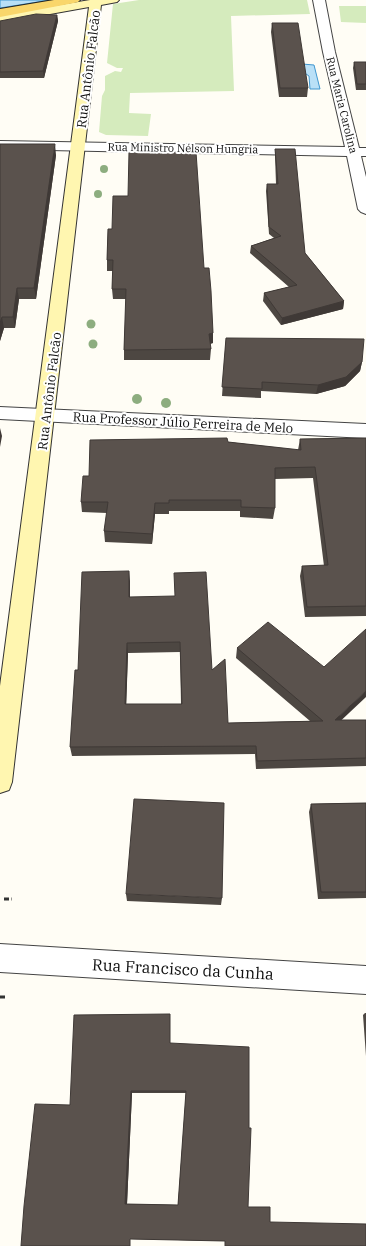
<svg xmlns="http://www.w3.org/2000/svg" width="366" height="1246" font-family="'IBM Plex Serif',serif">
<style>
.green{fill:#d5ebbd}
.water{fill:#b9e0f7;stroke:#3f96cf}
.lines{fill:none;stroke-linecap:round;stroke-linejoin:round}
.minor-casing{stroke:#444;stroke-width:2}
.secondary-casing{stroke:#333;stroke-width:2}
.primary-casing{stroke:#222;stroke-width:2}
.path{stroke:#333;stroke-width:3;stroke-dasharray:5 2.5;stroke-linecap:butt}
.minor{fill:#fff;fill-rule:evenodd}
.secondary{fill:#fff6b0;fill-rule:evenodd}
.primary{fill:#f9d66b;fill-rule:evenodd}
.tree{fill:#8dad7f}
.wall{fill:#4d4742;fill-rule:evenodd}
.shaded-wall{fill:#3f3936}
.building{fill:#5a524d;stroke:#3f3936;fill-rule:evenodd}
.labels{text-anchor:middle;stroke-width:4;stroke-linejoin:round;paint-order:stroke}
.far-street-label{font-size:11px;fill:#111;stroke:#fff}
.street-label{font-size:13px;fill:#111;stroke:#fff}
.near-street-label{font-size:16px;fill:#111;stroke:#fff}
</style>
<rect width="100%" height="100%" fill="#fffdf5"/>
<path class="green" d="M 139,0 L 307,0 L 310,14 L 231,16 L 234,91 L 130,93 L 129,113 L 151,114 L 148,136 L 106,135 L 99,132 L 102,96 L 105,90 L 105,76 L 115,71 L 121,72 L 123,68 L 117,68 L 107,63 L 113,4 Z
M 339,6 L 366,6 L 366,23 L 341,22 Z"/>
<path class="water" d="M 0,0 L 50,0 L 0,8 Z
M 302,64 L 314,65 L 320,89 L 310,89 L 309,76 L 303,72 Z"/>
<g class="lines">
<defs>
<path id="minor" d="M 313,0 L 325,0 L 335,52 L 359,148 L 366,148 L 366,156 L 361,156 L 366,177 L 366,214 L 361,212 L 358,209 L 347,156 L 0,149 L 0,141 L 345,147 L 323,52 Z
M 0,407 L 366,424 L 366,438 L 0,419 Z
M 0,944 L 366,966 L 366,994 L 0,972 Z"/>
<path id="secondary" d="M 90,0 L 119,0 L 117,2 L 101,5 L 12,782 L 9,790 L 0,793 L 0,686 L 89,7 L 0,23 L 0,15 Z"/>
<path id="primary" d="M 54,0 L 80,0 L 78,2 L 74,3 L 0,17 L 0,9 Z"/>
</defs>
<use href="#minor" class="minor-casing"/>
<use href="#secondary" class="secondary-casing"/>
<use href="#primary" class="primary-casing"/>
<path class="path" d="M 4,899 L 12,899
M 0,997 L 6,997"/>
<use href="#minor" class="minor"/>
<use href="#secondary" class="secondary"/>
<use href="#primary" class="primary"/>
</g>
<g class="tree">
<circle cx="104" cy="169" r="4"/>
<circle cx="98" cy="194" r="4"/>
<circle cx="91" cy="324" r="4.5"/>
<circle cx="93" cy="344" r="4.5"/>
<circle cx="137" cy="399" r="5"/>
<circle cx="166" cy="403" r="5"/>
</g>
<path class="wall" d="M 57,15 L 58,21 L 44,78 L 0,78 L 0,21 Z
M 272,23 L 308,88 L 307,97 L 279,97 L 271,32 Z
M 354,62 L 366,62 L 366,90 L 356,90 L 353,68 Z
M 0,144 L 56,155 L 36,299 L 19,299 L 15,328 L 4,328 L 0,341 Z
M 275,149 L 305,253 L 344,301 L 343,309 L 281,325 L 263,301 L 264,293 L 289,287 L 250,253 L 251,246 L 274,238 L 269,234 L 266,191 L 267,184 L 276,184 L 275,156 Z
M 108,229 L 204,268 L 213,333 L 213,343 L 210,344 L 211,349 L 210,360 L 124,360 L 124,350 L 126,299 L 113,299 L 112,289 L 113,271 L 107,271 L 107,260 Z
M 226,338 L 362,362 L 360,371 L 345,386 L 316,394 L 261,391 L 261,398 L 222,396 Z
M 366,438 L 366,616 L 305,617 L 300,576 L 302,566 L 324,566 L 313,478 L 275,479 L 275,508 L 273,519 L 240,517 L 240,511 L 169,511 L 169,514 L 155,514 L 152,544 L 105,542 L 104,531 L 107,513 L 82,512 L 81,502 L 89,476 L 228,442 L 298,450 L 300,439 Z
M 130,581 L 130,597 L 212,670 L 228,723 L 310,721 L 236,658 L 237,648 L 324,667 L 341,720 L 366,720 L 366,766 L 256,769 L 255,754 L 72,756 L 70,747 L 78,670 ZM 180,652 L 181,704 L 126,704 L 128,653 Z
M 366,803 L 366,898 L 318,899 L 309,812 L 311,804 Z
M 126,894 L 222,898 L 221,905 L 127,901 Z
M 365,1013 L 366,1013 L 366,1056 L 363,1015 Z
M 171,1043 L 248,1207 L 270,1222 L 366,1246 L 225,1246 L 225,1241 L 131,1239 L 70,1105 ZM 132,1093 L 186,1093 L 178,1205 L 127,1204 Z"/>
<path class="shaded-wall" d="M 57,15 L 58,21 L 44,78 L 43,71 Z
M 55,144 L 56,155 L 36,299 L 34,288 Z
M 17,288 L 19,299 L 15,328 L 13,317 Z
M 344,301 L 343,309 L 281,325 L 282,318 Z
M 2,317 L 4,328 L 0,341 L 0,323 Z
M 213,333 L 213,343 L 208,344 L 209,334 Z
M 362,362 L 360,371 L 345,386 L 316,394 L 318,385 Z
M 0,428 L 2,436 L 0,447 Z
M 155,503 L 155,514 L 152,544 L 152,534 Z
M 129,571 L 130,581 L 130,607 L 129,597 Z
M 127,643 L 128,653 L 126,713 L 125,704 Z
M 366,691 L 366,697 L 332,729 L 335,720 Z
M 131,1091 L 132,1093 L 127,1204 L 125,1204 Z"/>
<path class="building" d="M 36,14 L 57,15 L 43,71 L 0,72 L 0,21 Z
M 272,23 L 298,23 L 308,88 L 280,88 Z
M 354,62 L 366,62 L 366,84 L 357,84 Z
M 0,144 L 55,144 L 34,288 L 17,288 L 13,317 L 2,317 L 0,323 Z
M 275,149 L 295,149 L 305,253 L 344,301 L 282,318 L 264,293 L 297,285 L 251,246 L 281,236 L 269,227 L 267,184 L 278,184 Z
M 129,152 L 196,152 L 204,268 L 209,268 L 211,291 L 213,333 L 209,334 L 211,349 L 124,350 L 126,289 L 112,289 L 113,260 L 107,260 L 108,229 L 112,229 L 113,196 L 128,196 Z
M 226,338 L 364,339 L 362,362 L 346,377 L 318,385 L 262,382 L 262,389 L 222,387 Z
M 227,438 L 228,442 L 301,450 L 300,439 L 366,438 L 366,606 L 307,607 L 302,566 L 328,565 L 315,467 L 275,468 L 275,508 L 241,507 L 241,500 L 169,500 L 169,503 L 155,503 L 152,534 L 104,531 L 108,502 L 81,502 L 83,476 L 89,476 L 90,440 Z
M 129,571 L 129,597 L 175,596 L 174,573 L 206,572 L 212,670 L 225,659 L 228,723 L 323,721 L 237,648 L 268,622 L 324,667 L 366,629 L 366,691 L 335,720 L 366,720 L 366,758 L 257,761 L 256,746 L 70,747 L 75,670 L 78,670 L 82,572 ZM 180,642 L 182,704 L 125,704 L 127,643 Z
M 134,799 L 224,803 L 222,898 L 126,894 Z
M 366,803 L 366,892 L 321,892 L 311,804 Z
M 170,1014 L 170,1043 L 249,1047 L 249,1128 L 251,1128 L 248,1207 L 270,1207 L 270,1222 L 366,1224 L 366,1246 L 225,1246 L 225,1241 L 130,1239 L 130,1246 L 21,1246 L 24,1206 L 35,1104 L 70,1105 L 74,1015 ZM 131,1091 L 186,1091 L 178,1205 L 125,1204 Z"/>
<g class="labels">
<g class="far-street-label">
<text transform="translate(342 105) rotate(76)" y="4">Rua Maria Carolina</text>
<text transform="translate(183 148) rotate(1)" y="4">Rua Ministro Nélson Hungria</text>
</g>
<g class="street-label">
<text transform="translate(88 69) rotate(-83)" y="5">Rua Antônio Falcão</text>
<text transform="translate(49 391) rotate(-83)" y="5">Rua Antônio Falcão</text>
<text transform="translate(183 422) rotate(3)" y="5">Rua Professor Júlio Ferreira de Melo</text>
</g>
<g class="near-street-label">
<text transform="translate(183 969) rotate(3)" y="6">Rua Francisco da Cunha</text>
</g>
</g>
</svg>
